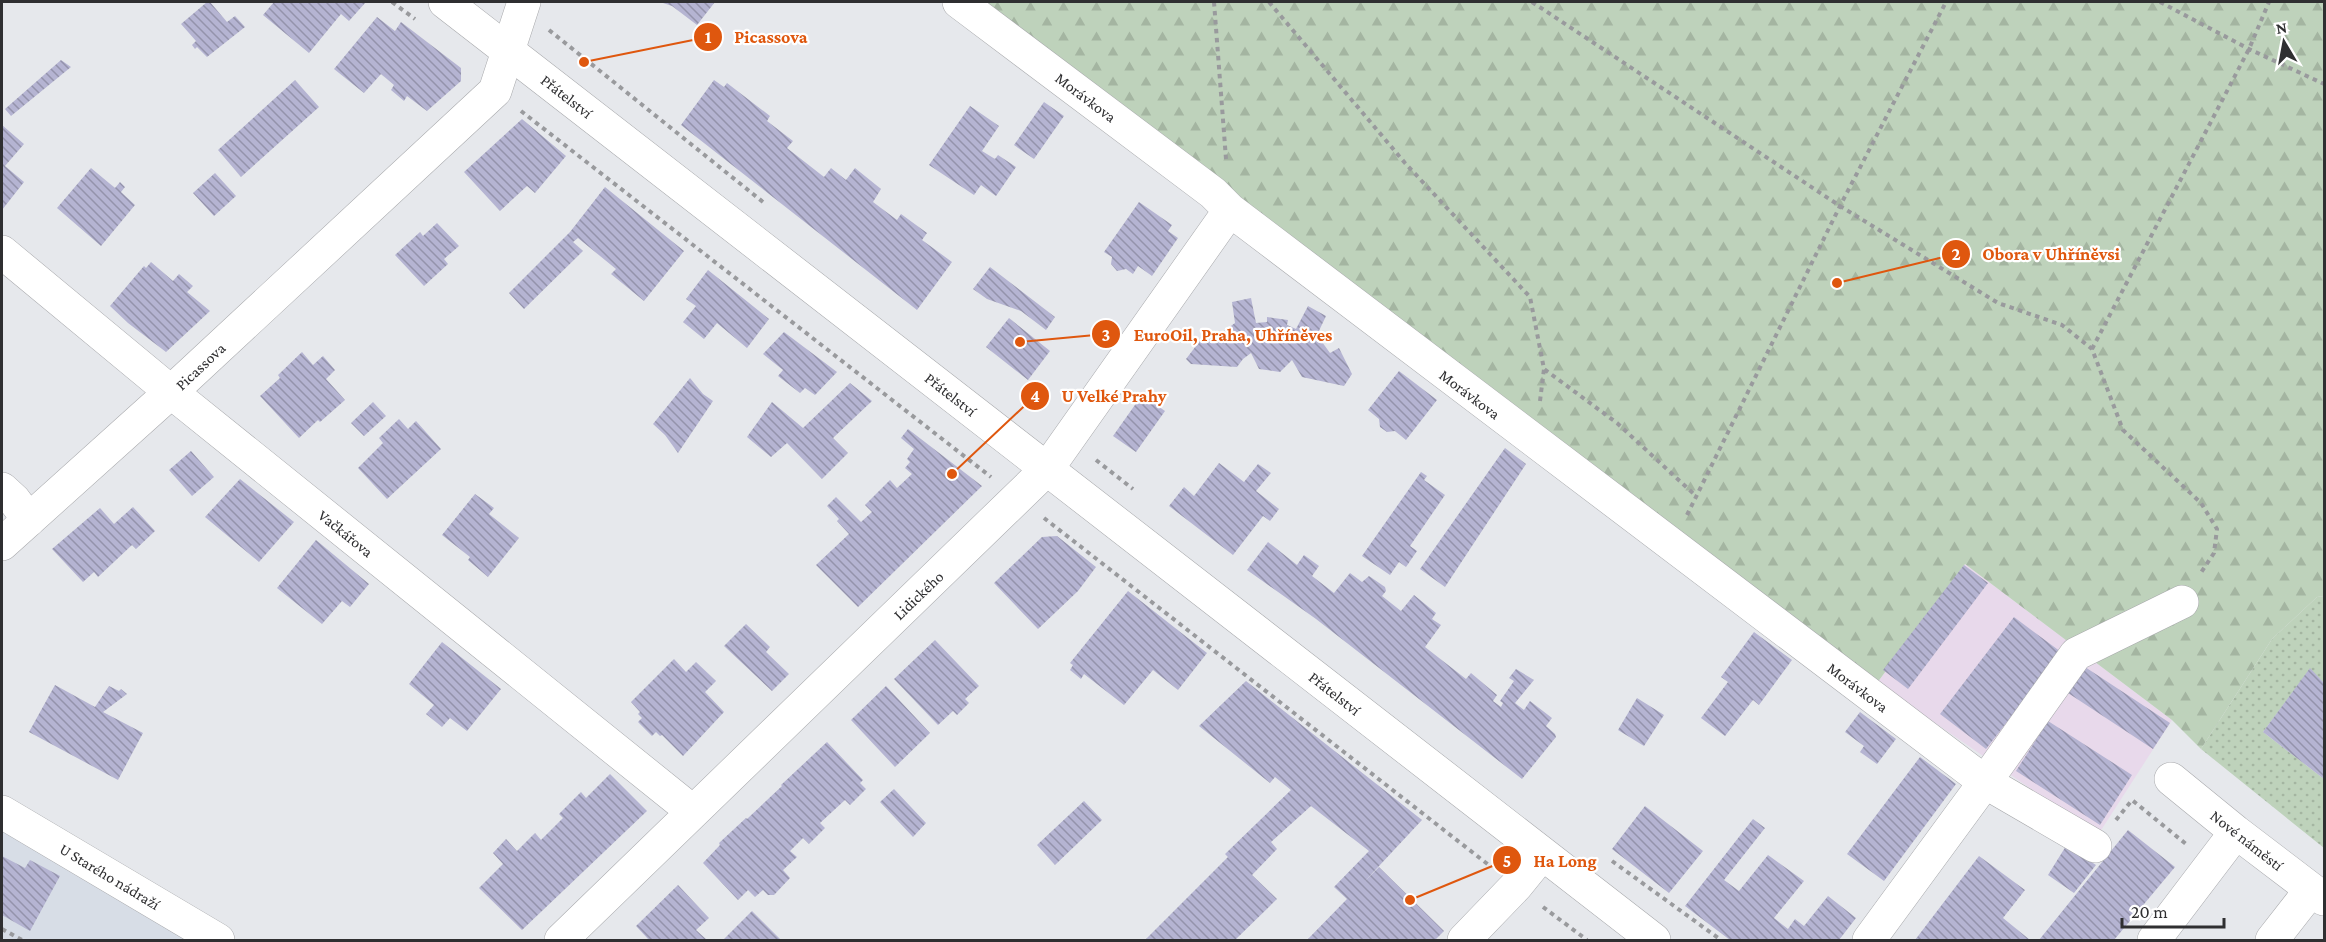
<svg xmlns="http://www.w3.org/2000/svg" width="2326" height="942" font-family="'Crimson Pro',serif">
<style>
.built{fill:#d7dde6}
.industrial{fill:#e8d9eb}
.grass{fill:url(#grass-dots)}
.forest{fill:url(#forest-firs)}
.building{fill:url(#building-back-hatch)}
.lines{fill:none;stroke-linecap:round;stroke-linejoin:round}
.minor-casing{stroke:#a8a9ac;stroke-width:34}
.major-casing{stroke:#a8a9ac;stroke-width:34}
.path{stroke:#999a9d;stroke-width:4;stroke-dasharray:4.5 4.5;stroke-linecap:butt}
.minor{stroke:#fff;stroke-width:33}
.major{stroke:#fff;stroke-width:33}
.labels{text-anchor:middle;stroke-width:4.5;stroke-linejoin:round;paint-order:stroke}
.street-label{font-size:16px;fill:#2f2f31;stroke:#fff}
.leader{fill:none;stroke:#df570e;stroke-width:2}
.callout-dot{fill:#df570e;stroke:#fff;stroke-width:2}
.mark-label{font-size:18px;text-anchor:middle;font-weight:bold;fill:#fff}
.callout-label{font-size:18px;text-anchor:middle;font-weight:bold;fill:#df570e;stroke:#fff;stroke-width:4.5;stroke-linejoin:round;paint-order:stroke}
</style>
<defs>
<pattern id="grass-dots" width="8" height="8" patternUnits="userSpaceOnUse" patternTransform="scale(1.5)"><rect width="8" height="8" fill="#bed2bb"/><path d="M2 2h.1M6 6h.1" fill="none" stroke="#a4b5a1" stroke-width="1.8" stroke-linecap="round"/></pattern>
<pattern id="forest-firs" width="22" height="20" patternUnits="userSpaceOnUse" patternTransform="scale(1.5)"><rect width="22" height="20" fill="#bed2bb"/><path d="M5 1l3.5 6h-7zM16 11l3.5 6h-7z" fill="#a4b5a1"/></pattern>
<pattern id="building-back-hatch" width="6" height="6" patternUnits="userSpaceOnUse" patternTransform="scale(1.5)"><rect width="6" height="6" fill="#b5b4d2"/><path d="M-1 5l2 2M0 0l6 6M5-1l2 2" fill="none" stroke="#9493ab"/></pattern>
</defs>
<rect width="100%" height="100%" fill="#e6e8ec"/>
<path class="built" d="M 2,827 L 190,940 L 2,940 Z"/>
<path class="industrial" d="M 1965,564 L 2172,720 L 2098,835 L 1877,683 Z"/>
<path class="grass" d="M 2324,596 L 2324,683 L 2310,669 L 2263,732 L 2324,779 L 2324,848 L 2201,749 L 2272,639 L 2317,597 Z"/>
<path class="forest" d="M 977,2 L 2324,2 L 2324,596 L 2317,597 L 2272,639 L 2201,749 L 2172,720 L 1965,564 L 1877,683 Z"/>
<path class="building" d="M 207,2 L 210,2 L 227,22 L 235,16 L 245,27 L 207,57 L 197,47 L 195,49 L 192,45 L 196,41 L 181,24 Z
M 274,2 L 366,2 L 349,21 L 341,14 L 309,53 L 263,15 Z
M 660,2 L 715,2 L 697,25 L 672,6 Z
M 377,17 L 395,31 L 401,22 L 461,68 L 461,81 L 427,111 L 407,96 L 404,101 L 391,90 L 394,85 L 381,74 L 364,93 L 334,69 Z
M 61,60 L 71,67 L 11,116 L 5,109 Z
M 295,80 L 319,107 L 241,177 L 218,150 Z
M 714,80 L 724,87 L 727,83 L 770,116 L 767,121 L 793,141 L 787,148 L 824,177 L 831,168 L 846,180 L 855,168 L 881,189 L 873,202 L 897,220 L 901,214 L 927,233 L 922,240 L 952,262 L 917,310 L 681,125 Z
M 1044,102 L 1064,116 L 1034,159 L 1014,145 Z
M 970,106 L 999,126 L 982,151 L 995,159 L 998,155 L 1016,167 L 996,196 L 981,185 L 974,195 L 929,165 Z
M 522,119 L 566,156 L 535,193 L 527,186 L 500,211 L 464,172 Z
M 2,125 L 24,144 L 5,166 L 24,182 L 2,210 Z
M 91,168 L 115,188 L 120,182 L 125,187 L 121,192 L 135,205 L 101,246 L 57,208 Z
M 215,173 L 236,196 L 214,216 L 193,193 Z
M 605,187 L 684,251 L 644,301 L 611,274 L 616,269 L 578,238 L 573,242 L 583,251 L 524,309 L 509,293 L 570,232 Z
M 1139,202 L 1172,225 L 1168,231 L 1178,238 L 1152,276 L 1138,266 L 1133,274 L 1126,269 L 1117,271 L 1111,264 L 1112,257 L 1104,252 Z
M 437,223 L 459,246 L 444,259 L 448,264 L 424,286 L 395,255 L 420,232 L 423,236 Z
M 151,262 L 173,281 L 179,274 L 193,286 L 187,292 L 210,311 L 166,352 L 128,323 L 110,306 L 144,266 L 146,268 Z
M 990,267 L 1055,317 L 1046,330 L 1021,311 L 987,299 L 973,289 Z
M 708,270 L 769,319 L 747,348 L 717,323 L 704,339 L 683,322 L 696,306 L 686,299 Z
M 1251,298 L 1256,323 L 1267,322 L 1267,317 L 1288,320 L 1287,325 L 1296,329 L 1308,306 L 1326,316 L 1317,335 L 1330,353 L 1339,348 L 1352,374 L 1344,386 L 1302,377 L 1292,360 L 1280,372 L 1259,369 L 1251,353 L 1243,359 L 1237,367 L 1191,364 L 1186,359 L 1209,329 L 1217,336 L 1235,323 L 1232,302 Z
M 1009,318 L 1050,351 L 1028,380 L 986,347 Z
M 784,332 L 837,372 L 815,395 L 805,388 L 800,393 L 778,376 L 783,370 L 763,354 Z
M 302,352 L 313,365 L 323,356 L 335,370 L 326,379 L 345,400 L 320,422 L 318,420 L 299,438 L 260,396 L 280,378 L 278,375 Z
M 1399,371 L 1437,400 L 1406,440 L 1395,431 L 1387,432 L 1380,427 L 1379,419 L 1368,410 Z
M 690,378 L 703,394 L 713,401 L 678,453 L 665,435 L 653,424 Z
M 850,383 L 872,401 L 833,438 L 848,453 L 822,479 L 787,443 L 771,457 L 747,437 L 772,402 L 803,428 Z
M 1142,395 L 1165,411 L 1136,452 L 1113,436 Z
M 373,402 L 386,416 L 364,436 L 351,423 Z
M 399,419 L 408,429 L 416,421 L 441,449 L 387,499 L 358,468 L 383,443 L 379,438 Z
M 908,429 L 982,486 L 858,607 L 816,565 L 849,534 L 837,521 L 839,519 L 827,506 L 836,497 L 861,522 L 872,512 L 865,505 L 890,480 L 897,488 L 912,474 L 905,468 L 910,462 L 907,459 L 914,449 L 901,438 Z
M 1505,448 L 1526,464 L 1445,587 L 1420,569 Z
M 191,451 L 214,477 L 192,496 L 169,470 Z
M 1219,463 L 1244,482 L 1258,464 L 1271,473 L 1256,491 L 1279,509 L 1270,521 L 1263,516 L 1233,555 L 1169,506 L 1184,487 L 1194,496 Z
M 1421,472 L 1427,476 L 1424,480 L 1445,495 L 1410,546 L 1417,551 L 1406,567 L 1399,562 L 1390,575 L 1362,556 Z
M 240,479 L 294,522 L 259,562 L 205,517 Z
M 475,494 L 494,508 L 489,514 L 519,538 L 488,577 L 468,560 L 470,557 L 442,535 Z
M 133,507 L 155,531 L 136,549 L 132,545 L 98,577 L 94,572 L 83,582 L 52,549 L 100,508 L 114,524 Z
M 1057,536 L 1096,567 L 1078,591 L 1038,629 L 994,583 L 1042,537 Z
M 316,540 L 369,584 L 350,607 L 342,601 L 322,624 L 277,588 Z
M 1268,542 L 1297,565 L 1304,555 L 1319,566 L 1312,576 L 1334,593 L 1350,573 L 1362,582 L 1369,576 L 1385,587 L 1386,591 L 1382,596 L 1401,611 L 1414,595 L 1436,613 L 1432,619 L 1441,625 L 1425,647 L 1466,679 L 1471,673 L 1497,695 L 1493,701 L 1501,707 L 1503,703 L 1500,701 L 1514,681 L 1509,678 L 1516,669 L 1534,680 L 1515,703 L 1524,710 L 1530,701 L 1552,718 L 1546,726 L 1555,734 L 1556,737 L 1522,779 L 1316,619 L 1247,570 Z
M 1964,565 L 1988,583 L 1908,689 L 1883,670 Z
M 1128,591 L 1207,653 L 1178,690 L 1153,670 L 1124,705 L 1084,674 L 1081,679 L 1070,670 L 1073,665 L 1070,663 Z
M 2014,617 L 2061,652 L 1986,749 L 1940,714 Z
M 746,624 L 770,647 L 766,652 L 789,674 L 772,691 L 724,646 Z
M 1754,632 L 1792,660 L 1759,705 L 1753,700 L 1725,736 L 1701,718 L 1728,682 L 1721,677 Z
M 935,640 L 979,686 L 965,699 L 969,703 L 957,715 L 953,711 L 938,725 L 894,679 Z
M 442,642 L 501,689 L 467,731 L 450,718 L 442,727 L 426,714 L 434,705 L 409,684 Z
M 674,659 L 686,672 L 696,662 L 716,681 L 705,692 L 724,712 L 683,756 L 662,735 L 660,736 L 656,732 L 652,736 L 638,722 L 642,718 L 638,714 L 640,712 L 631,702 Z
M 2085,667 L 2170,723 L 2153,749 L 2068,693 Z
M 2310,668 L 2324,683 L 2324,779 L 2263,732 Z
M 1246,681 L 1422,820 L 1365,881 L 1379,867 L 1444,931 L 1435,940 L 1307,940 L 1347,899 L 1334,887 L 1369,851 L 1311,806 L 1271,842 L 1277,849 L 1252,875 L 1277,899 L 1235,940 L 1145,940 L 1228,857 L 1225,854 L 1291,790 L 1275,777 L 1270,783 L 1199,726 Z
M 55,685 L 95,707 L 109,686 L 119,691 L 121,689 L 127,694 L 103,712 L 143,733 L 118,780 L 29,732 Z
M 886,686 L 930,733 L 895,767 L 851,720 Z
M 1637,698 L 1664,715 L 1644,746 L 1618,730 Z
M 1860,712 L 1896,739 L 1877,764 L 1860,752 L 1864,746 L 1845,732 Z
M 2048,721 L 2132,775 L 2100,825 L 2016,771 Z
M 827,742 L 863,780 L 860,783 L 866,789 L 850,805 L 845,800 L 820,823 L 825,828 L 809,844 L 803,838 L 790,851 L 797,857 L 783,870 L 790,878 L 774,895 L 768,895 L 763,890 L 755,897 L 748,890 L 738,900 L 703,863 L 720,845 L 719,843 L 746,818 L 747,819 L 782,786 L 781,785 Z
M 1920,757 L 1956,784 L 1884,881 L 1847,854 Z
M 610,774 L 647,811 L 522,930 L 479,888 L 503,864 L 493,853 L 506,839 L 517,851 L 535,833 L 541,840 L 563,818 L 559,814 L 581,792 L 586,798 Z
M 894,789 L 926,823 L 913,837 L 880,802 Z
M 1084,801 L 1102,820 L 1055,865 L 1037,845 Z
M 1645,806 L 1703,851 L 1669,893 L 1612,849 Z
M 1753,819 L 1765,828 L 1724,880 L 1739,891 L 1768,855 L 1804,881 L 1774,918 L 1788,929 L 1795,919 L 1804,926 L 1828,896 L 1856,918 L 1839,940 L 1730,940 L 1685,906 Z
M 2128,830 L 2175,867 L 2114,940 L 2039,940 Z
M 2066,846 L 2096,865 L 2074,893 L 2048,875 Z
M 2,856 L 25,868 L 30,860 L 60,876 L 30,931 L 2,915 Z
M 1979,856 L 2025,890 L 2003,918 L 2030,940 L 1915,940 Z
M 678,885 L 709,918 L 696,930 L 707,940 L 649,940 L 636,926 Z
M 752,911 L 781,940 L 723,940 Z"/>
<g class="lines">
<defs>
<path id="minor" d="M 959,2 L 1213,193 L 1230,210 L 1985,782 L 1869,940
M 2,252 L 171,392 L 692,811
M 2,489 L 14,500 L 29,520
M 2,544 L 171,392 L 495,91 L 524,2
M 2171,779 L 2236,832 L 2324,899
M 2,812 L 218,940
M 2095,846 L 1985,782 L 2076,654 L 2182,602
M 561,940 L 1047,469 L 1230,210
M 1464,940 L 1516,886 L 1542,854
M 2154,940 L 2236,832
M 2272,940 L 2311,890"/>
<path id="major" d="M 445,2 L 1654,940"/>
</defs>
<use href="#minor" class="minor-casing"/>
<use href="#major" class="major-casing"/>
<path class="path" d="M 392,2 L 415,19
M 1214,2 L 1226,159
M 1269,2 L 1405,163 L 1530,297 L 1544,369 L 1617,423 L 1696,496
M 1532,2 L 1840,206 L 1998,303 L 2062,325 L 2092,349 L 2123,430 L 2201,503 L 2217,529 L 2214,553 L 2200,574
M 2160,2 L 2249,49 L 2324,84
M 549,30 L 763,202
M 521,111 L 991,477
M 2092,349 L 2249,49 L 2269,2
M 1540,401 L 1544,369
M 1096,460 L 1133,489
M 1687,515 L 1840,206 L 1946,2
M 1044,518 L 1490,866
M 2116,820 L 2132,800 L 2186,844
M 1612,861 L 1721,940
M 1543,907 L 1587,940
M 2,929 L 22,940"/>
<use href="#minor" class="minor"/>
<use href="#major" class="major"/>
</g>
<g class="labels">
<g class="street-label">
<text transform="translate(567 96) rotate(38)" y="6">Přátelství</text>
<text transform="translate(1086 97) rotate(37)" y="6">Morávkova</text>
<text transform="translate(200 366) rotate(-43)" y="6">Picassova</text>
<text transform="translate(951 394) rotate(38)" y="6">Přátelství</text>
<text transform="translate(1470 394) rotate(37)" y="6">Morávkova</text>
<text transform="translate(346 533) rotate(39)" y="6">Vačkářova</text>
<text transform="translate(918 595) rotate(-44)" y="6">Lidického</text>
<text transform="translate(1858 687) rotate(37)" y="6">Morávkova</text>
<text transform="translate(1335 693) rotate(38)" y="6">Přátelství</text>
<text transform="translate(2247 840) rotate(38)" y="6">Nové náměstí</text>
<text transform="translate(110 876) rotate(31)" y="6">U Starého nádraží</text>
</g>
</g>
<path class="leader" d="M584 62L708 37M1837 283L1956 254M1020 342L1106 334M952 474L1035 396M1410 900L1507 860"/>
<g class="callout-dot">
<circle cx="584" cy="62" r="6"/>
<circle cx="1837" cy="283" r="6"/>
<circle cx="1020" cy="342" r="6"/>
<circle cx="952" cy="474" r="6"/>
<circle cx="1410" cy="900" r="6"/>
<circle cx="708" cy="37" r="15"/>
<circle cx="1956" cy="254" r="15"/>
<circle cx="1106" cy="334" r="15"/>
<circle cx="1035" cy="396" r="15"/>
<circle cx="1507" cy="860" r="15"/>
</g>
<g class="mark-label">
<text x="708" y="43">1</text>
<text x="1956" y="260">2</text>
<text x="1106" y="341">3</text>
<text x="1035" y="402">4</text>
<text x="1507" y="867">5</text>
</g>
<g class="callout-label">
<text x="771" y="43">Picassova</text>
<text x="2051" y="260">Obora v Uhříněvsi</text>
<text x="1233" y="341">EuroOil, Praha, Uhříněves</text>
<text x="1114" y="402">U Velké Prahy</text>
<text x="1565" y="867">Ha Long</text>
</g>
<rect width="2326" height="942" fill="none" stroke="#2f2f31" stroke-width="6"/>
<g transform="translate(2284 42) rotate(350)" stroke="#ffffff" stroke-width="4.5" paint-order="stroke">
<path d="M0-4.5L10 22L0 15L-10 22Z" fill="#2f2f31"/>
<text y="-9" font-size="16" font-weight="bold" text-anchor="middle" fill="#2f2f31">N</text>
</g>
<path d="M2122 918v9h102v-9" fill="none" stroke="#2f2f31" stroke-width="3"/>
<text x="2131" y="918" font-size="18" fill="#2f2f31" stroke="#ffffff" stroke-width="4.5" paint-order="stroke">20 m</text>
</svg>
